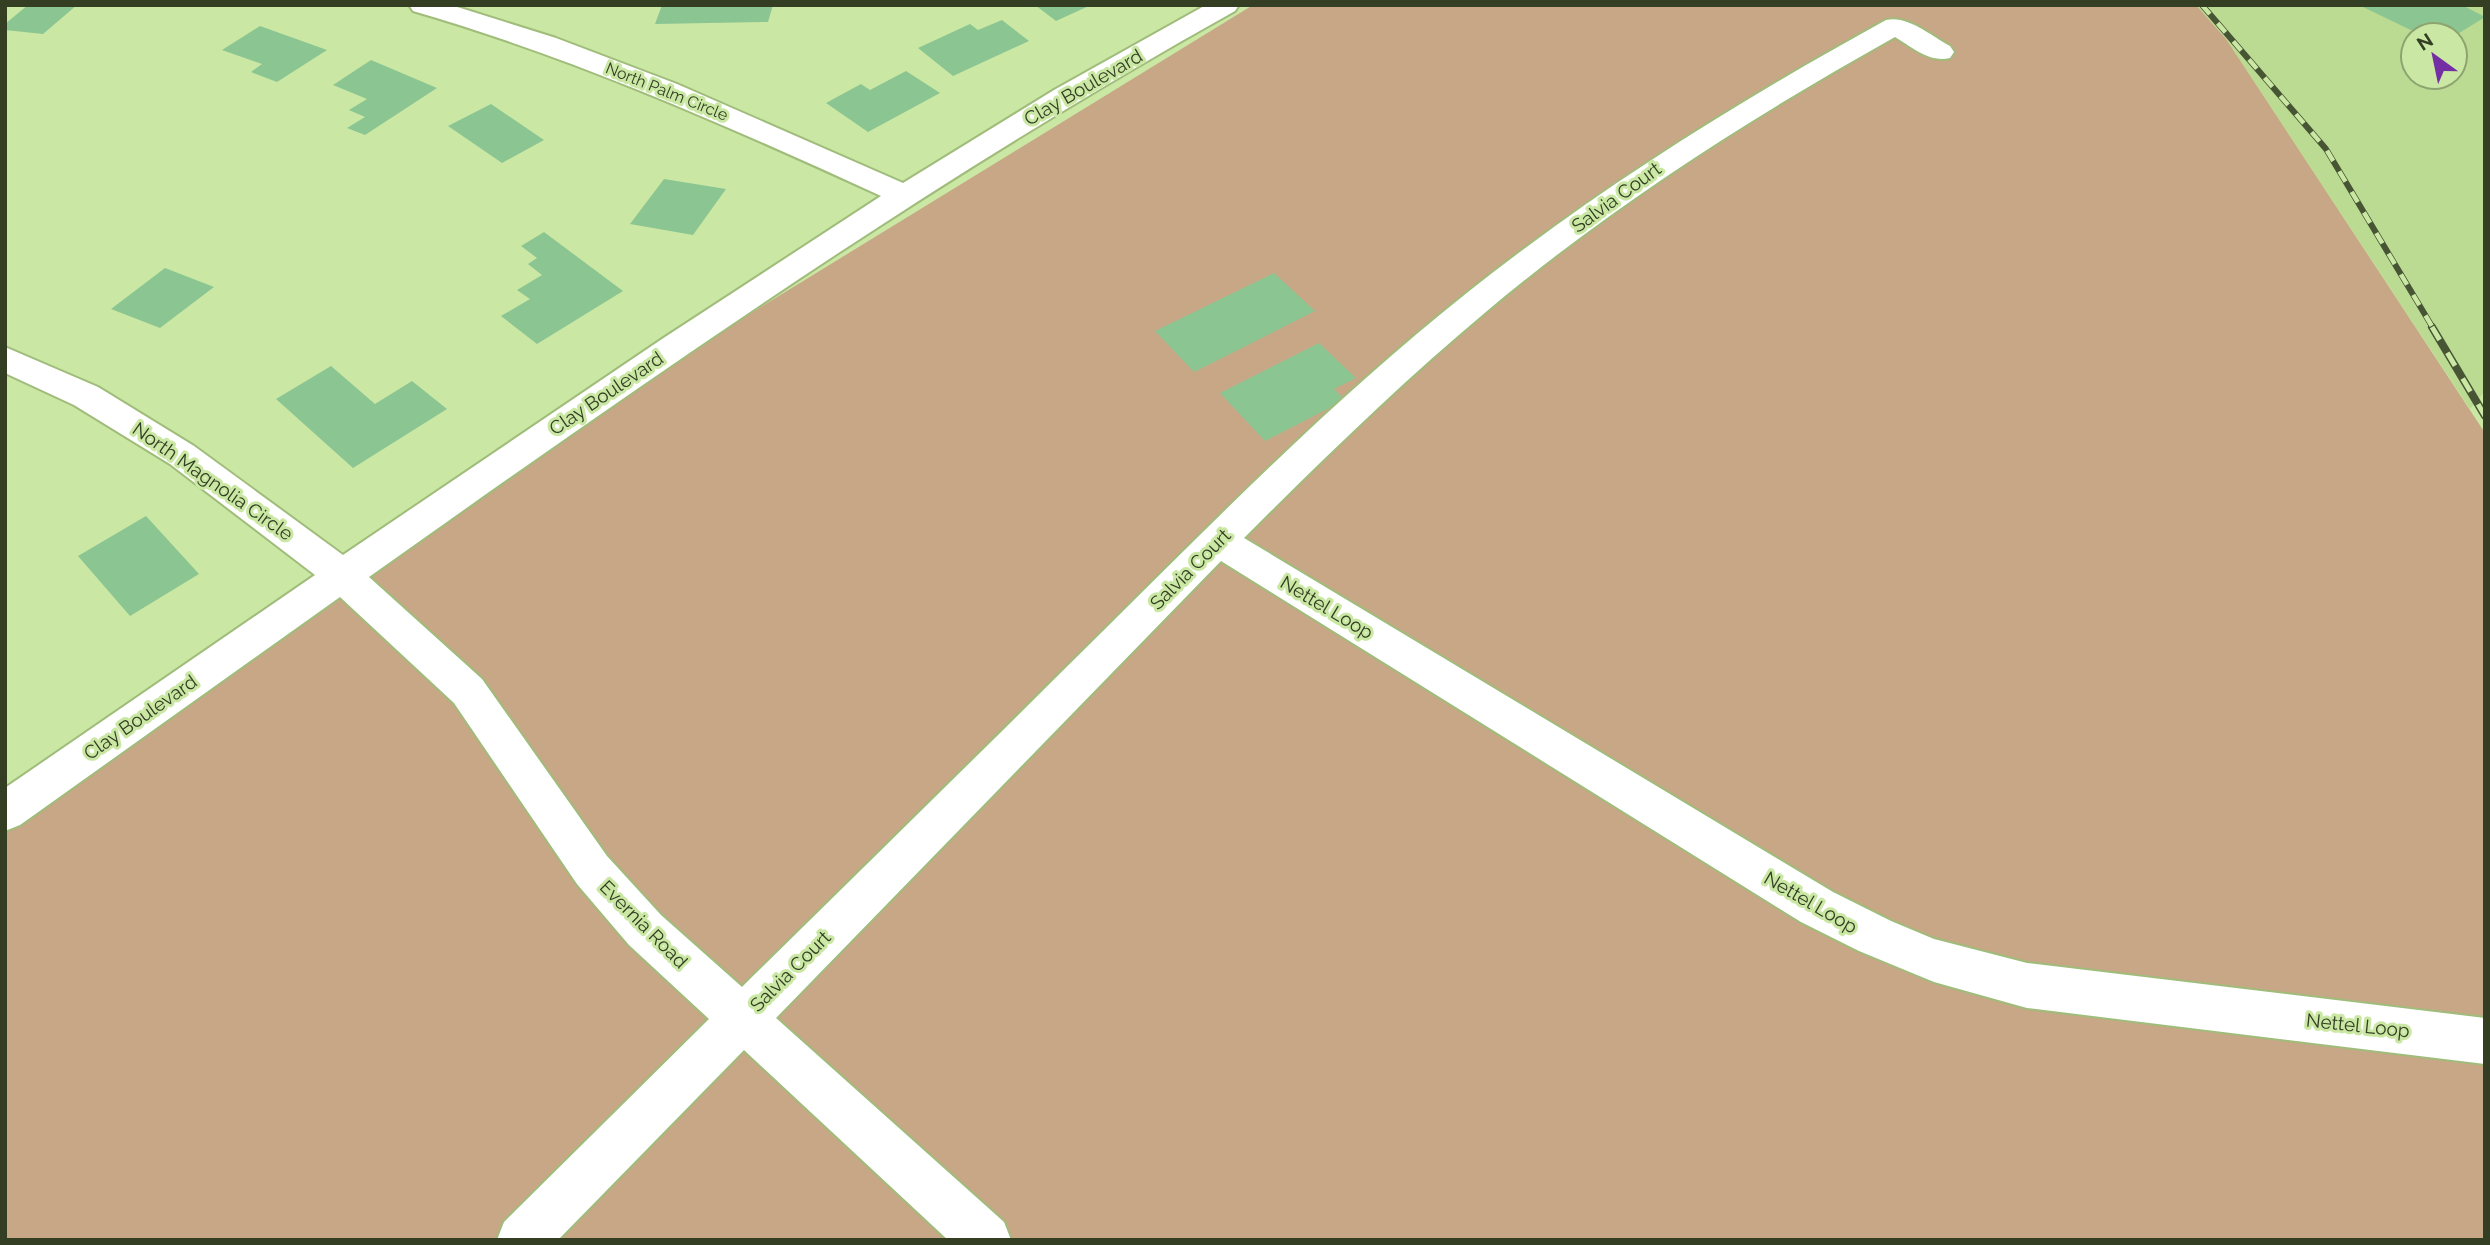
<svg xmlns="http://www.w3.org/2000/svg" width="2490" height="1245" font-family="Raleway,sans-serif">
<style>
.built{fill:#bbda92;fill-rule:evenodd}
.green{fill:#c7a786}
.building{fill:#8bc592}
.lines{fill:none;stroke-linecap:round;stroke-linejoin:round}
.minor-casing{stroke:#a0bc7b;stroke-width:4}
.minor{fill:#fff;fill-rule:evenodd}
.rail-far1-casing{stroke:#475534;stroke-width:6}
.rail-casing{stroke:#475534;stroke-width:8}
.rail-far1{stroke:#cae8a4;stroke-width:4.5;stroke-dasharray:12;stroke-linecap:butt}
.rail{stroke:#cae8a4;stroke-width:5;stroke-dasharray:15;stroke-linecap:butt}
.labels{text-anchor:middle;stroke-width:6;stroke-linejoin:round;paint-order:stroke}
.far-street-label{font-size:16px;fill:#333e23;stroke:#cae8a4}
.street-label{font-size:19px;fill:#333e23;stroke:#cae8a4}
</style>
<rect width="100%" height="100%" fill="#cae8a4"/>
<path class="built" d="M 2196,5 L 2485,5 L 2485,391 L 2470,409 L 2226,39 ZM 2413,35 L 2455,35 L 2455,77 L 2413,77 Z"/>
<path class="green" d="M 1253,5 L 2196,5 L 2226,39 L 2485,433 L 2485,1240 L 5,1240 L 5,819 L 606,402 Z"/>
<path class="building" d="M 28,5 L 77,5 L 43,34 L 5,30 L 5,24 Z
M 662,5 L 773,5 L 768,22 L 655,24 Z
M 1035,5 L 1091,5 L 1056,21 Z
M 2359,5 L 2462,5 L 2485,17 L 2456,35 L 2421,35 Z
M 1002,20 L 1029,41 L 953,76 L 918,48 L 970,24 L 978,30 Z
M 260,26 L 327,50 L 277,82 L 251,72 L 262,64 L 222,50 Z
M 371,60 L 437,88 L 365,135 L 347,128 L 365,117 L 349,110 L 367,99 L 333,85 Z
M 906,71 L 940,93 L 868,132 L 826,103 L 861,84 L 870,90 Z
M 491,104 L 544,140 L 502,163 L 448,126 Z
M 664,179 L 726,189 L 693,235 L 630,224 Z
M 544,232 L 623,291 L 537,344 L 501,316 L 530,299 L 517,290 L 542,275 L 528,264 L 537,258 L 521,246 Z
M 165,268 L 214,287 L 160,328 L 111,309 Z
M 1274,273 L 1315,311 L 1194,372 L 1155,331 Z
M 1319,343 L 1356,378 L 1334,389 L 1345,400 L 1265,441 L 1220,393 Z
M 331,366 L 375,404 L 412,381 L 447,409 L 353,468 L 276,399 Z
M 146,516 L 199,574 L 130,616 L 78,556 Z"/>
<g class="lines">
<defs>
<path id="minor" d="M 409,5 L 451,5 L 556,38 L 677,84 L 903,183 L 1054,90 L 1206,5 L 1239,5 L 1235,11 C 933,179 651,377 369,577 L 482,679 L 607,856 L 661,915 L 742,987 C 862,869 982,751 1102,632 C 1220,515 1338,395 1468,292 C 1599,188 1739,101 1886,20 C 1908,15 1931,36 1950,46 L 1954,52 L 1950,58 C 1929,63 1912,47 1895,37 C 1752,117 1613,205 1487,311 C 1402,382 1322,460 1244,538 L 1833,892 L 1891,921 L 1934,939 L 2027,963 L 2485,1018 L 2485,1064 L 2027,1008 L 1934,982 L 1859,951 L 1801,922 L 1221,561 L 776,1018 L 1004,1222 L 1011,1240 L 948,1240 L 744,1050 L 558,1240 L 497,1240 L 504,1222 L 709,1019 L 629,945 L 577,884 L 454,703 L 340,597 L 20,825 L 5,831 L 5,788 L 315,575 L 170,464 L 74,405 L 5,373 L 5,347 L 98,387 L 194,446 L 343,555 L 662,339 L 881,196 C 728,126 575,58 413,11 Z"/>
</defs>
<use href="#minor" class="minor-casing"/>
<use href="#minor" class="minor"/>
<defs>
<path id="rail-far1" d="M 2202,5 L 2326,149 L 2433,328"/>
<path id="rail" d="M 2432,327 L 2485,416"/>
</defs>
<use href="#rail-far1" class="rail-far1-casing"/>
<use href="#rail" class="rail-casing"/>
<use href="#rail-far1" class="rail-far1"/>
<use href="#rail" class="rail"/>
</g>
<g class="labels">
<g class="far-street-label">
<text transform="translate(667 91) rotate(22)" y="6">North Palm Circle</text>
</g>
<g class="street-label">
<text transform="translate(1083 87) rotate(-30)" y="7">Clay Boulevard</text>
<text transform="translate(1616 197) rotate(-36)" y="7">Salvia Court</text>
<text transform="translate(606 393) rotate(-34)" y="7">Clay Boulevard</text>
<text transform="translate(213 481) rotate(35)" y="7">North Magnolia Circle</text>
<text transform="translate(1190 569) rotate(-45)" y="7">Salvia Court</text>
<text transform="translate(1327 607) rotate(31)" y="7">Nettel Loop</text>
<text transform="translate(140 717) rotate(-35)" y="7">Clay Boulevard</text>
<text transform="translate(1811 902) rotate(30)" y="7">Nettel Loop</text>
<text transform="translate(644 924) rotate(45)" y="7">Evernia Road</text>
<text transform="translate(790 971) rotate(-45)" y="7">Salvia Court</text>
<text transform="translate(2358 1025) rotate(6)" y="7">Nettel Loop</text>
</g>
</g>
<rect width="2490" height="1245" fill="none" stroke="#333e23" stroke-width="14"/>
<g transform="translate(2434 56) rotate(327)"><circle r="33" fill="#cae8a4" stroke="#8ea470" stroke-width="2"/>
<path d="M0-5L12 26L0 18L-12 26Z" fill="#732fa3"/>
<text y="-10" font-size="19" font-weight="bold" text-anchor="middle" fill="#333e23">N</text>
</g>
</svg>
